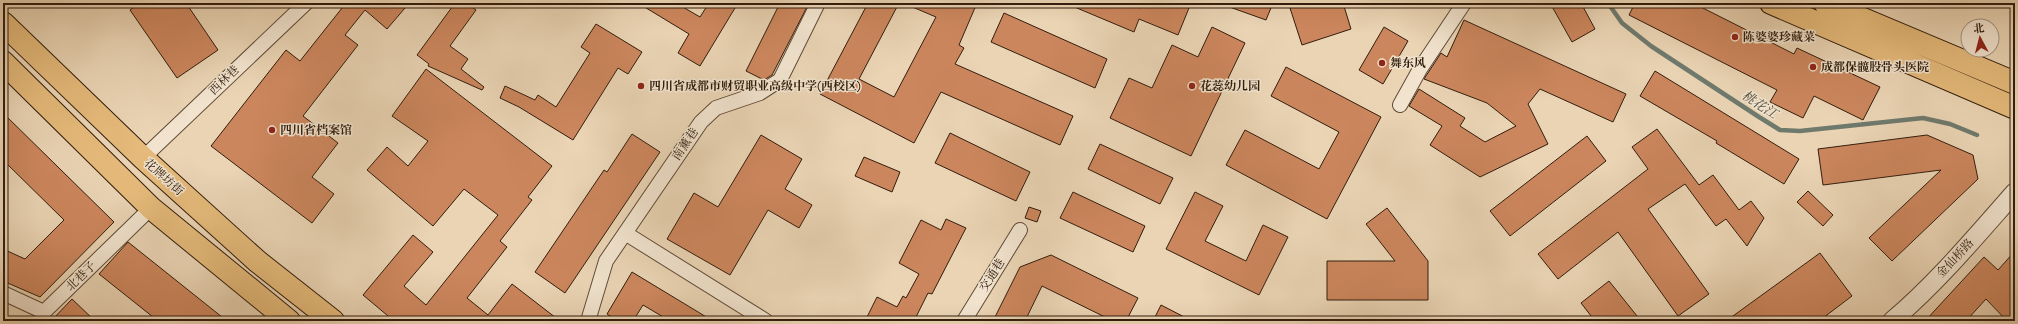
<svg xmlns="http://www.w3.org/2000/svg" width="2018" height="324" font-family="'Sorts Mill Goudy','Noto Serif SC',serif">
<style>
.lines{fill:none;stroke-linecap:round;stroke-linejoin:round}
.stream{stroke:#6f7a6d;stroke-width:4.5}
.building{fill:#cc865d;stroke:#311d0d}
.minor-casing{stroke:#5f4b37;stroke-width:16}
.tertiary-casing{stroke:#5f4b37;stroke-width:20}
.primary-casing{stroke:#311d0d;stroke-width:24}
.minor{stroke:#f1e3ce;stroke-width:14}
.tertiary{stroke:#f1e3ce;stroke-width:18}
.primary{stroke:#e5ba7a;stroke-width:22}
.poi-dot{fill:#8f2418;stroke:#f1e3ce;stroke-width:1.5}
.labels{text-anchor:middle;stroke-width:3;stroke-linejoin:round;paint-order:stroke}
.poi-label{font-size:12px;font-weight:bold;fill:#311d0d;stroke:#f1e3ce;text-anchor:start}
.street-label{font-size:12px;fill:#311d0d;stroke:#f1e3ce}
.water-label{font-size:13px;font-style:italic;fill:#504c3d;stroke:#f1e3ce}
</style>
<rect width="100%" height="100%" fill="#ead4b4"/>
<filter id="stains"><feTurbulence type="fractalNoise" baseFrequency=".005" numOctaves="4"/><feColorMatrix values="0 0 0 0 .2 0 0 0 0 .09 0 0 0 0 .02 0 0 0 .5 -.17"/></filter>
<radialGradient id="worn" r=".72"><stop offset=".6" stop-color="#630" stop-opacity="0"/><stop offset="1" stop-color="#630" stop-opacity=".3"/></radialGradient>
<g class="lines">
<path class="stream" d="M 1608,3 L 1622,23 L 1651,46 L 1759,117 L 1780,130 L 1800,131 L 1923,118 L 1950,124 L 1977,135"/>
</g>
<path class="building" d="M 140,3 L 186,3 L 218,50 L 177,78 L 130,10 Z
M 346,3 L 399,3 L 405,8 L 387,29 L 365,10 L 345,35 L 358,45 L 303,116 L 338,143 L 312,177 L 334,194 L 312,223 L 211,146 L 286,50 L 300,61 Z
M 455,3 L 466,3 L 476,10 L 450,46 L 468,59 L 461,69 L 484,87 L 482,90 L 428,66 L 429,64 L 417,55 Z
M 638,3 L 676,3 L 700,17 L 709,3 L 738,3 L 700,66 L 678,53 L 689,34 Z
M 780,3 L 809,3 L 772,75 L 764,80 L 746,71 Z
M 868,3 L 899,3 L 859,79 L 894,97 L 936,17 L 903,3 L 977,3 L 959,45 L 964,48 L 955,64 L 1073,116 L 1060,145 L 941,92 L 914,143 L 820,94 Z
M 1065,3 L 1130,3 L 1141,8 L 1143,3 L 1191,3 L 1178,35 L 1139,19 L 1134,32 Z
M 1224,3 L 1273,3 L 1266,20 L 1224,5 Z
M 1305,3 L 1343,3 L 1351,29 L 1302,45 L 1290,8 Z
M 1550,3 L 1581,3 L 1595,29 L 1572,42 Z
M 1635,3 L 1693,3 L 1794,54 L 1797,48 L 1880,87 L 1863,120 L 1814,96 L 1803,118 L 1770,102 L 1777,90 L 1629,15 Z
M 1004,13 L 1107,59 L 1095,88 L 991,42 Z
M 1464,20 L 1626,94 L 1613,122 L 1540,89 L 1528,104 L 1548,144 L 1480,177 L 1430,145 L 1442,126 L 1409,106 L 1419,89 L 1465,118 L 1460,126 L 1485,142 L 1516,126 L 1487,103 L 1424,79 L 1441,53 L 1447,57 Z
M 596,24 L 642,52 L 628,74 L 618,68 L 573,140 L 519,107 L 500,98 L 505,86 L 535,100 L 538,95 L 556,107 L 590,53 L 581,47 Z
M 1212,27 L 1245,43 L 1191,156 L 1110,118 L 1129,78 L 1152,88 L 1172,45 L 1198,57 Z
M 1384,27 L 1408,41 L 1383,84 L 1359,70 Z
M 1286,67 L 1381,117 L 1327,219 L 1226,165 L 1245,130 L 1319,169 L 1339,132 L 1271,96 Z
M 426,69 L 552,166 L 528,197 L 532,200 L 500,241 L 507,247 L 467,298 L 488,315 L 512,284 L 560,321 L 394,321 L 363,295 L 413,235 L 433,252 L 404,286 L 426,305 L 498,215 L 464,189 L 433,226 L 367,170 L 387,147 L 408,166 L 428,141 L 392,116 Z
M 1655,71 L 1799,159 L 1784,184 L 1716,143 L 1717,141 L 1640,96 Z
M 3,113 L 114,222 L 40,297 L 3,281 L 3,249 L 25,259 L 64,220 L 3,160 Z
M 1657,129 L 1699,185 L 1713,175 L 1739,210 L 1751,201 L 1764,218 L 1747,246 L 1726,219 L 1716,226 L 1685,184 L 1648,209 L 1709,294 L 1678,316 L 1618,232 L 1558,279 L 1538,254 L 1648,169 L 1632,147 Z
M 950,133 L 1030,172 L 1016,201 L 935,163 Z
M 632,134 L 660,152 L 565,293 L 535,272 L 604,170 L 607,172 Z
M 761,135 L 802,159 L 785,189 L 812,205 L 799,228 L 768,210 L 730,275 L 667,239 L 694,193 L 718,207 Z
M 1927,135 L 1973,155 L 1978,179 L 1892,261 L 1869,238 L 1941,170 L 1823,185 L 1818,149 Z
M 1587,136 L 1606,161 L 1510,236 L 1490,211 Z
M 1100,144 L 1173,178 L 1160,204 L 1088,169 Z
M 864,157 L 900,172 L 892,192 L 855,176 Z
M 1808,191 L 1833,215 L 1823,226 L 1797,202 Z
M 1073,192 L 1145,226 L 1133,252 L 1060,218 Z
M 1195,192 L 1223,206 L 1205,241 L 1246,261 L 1263,225 L 1288,237 L 1259,295 L 1166,249 Z
M 1029,207 L 1041,211 L 1037,222 L 1025,218 Z
M 1387,208 L 1428,261 L 1428,300 L 1327,300 L 1327,261 L 1395,261 L 1366,224 Z
M 946,219 L 966,228 L 932,294 L 928,293 L 914,321 L 865,321 L 877,297 L 897,307 L 903,296 L 906,298 L 919,274 L 899,263 L 921,220 L 941,230 Z
M 128,242 L 227,321 L 158,321 L 99,274 Z
M 2015,251 L 2015,321 L 2007,321 L 1986,299 L 1966,321 L 1925,321 L 1984,257 L 1998,270 Z
M 1820,253 L 1852,296 L 1819,321 L 1726,321 Z
M 1051,255 L 1138,298 L 1126,321 L 1113,321 L 1042,286 L 1025,321 L 993,321 L 1020,267 Z
M 632,272 L 713,321 L 670,321 L 643,305 L 633,321 L 618,321 L 607,314 Z
M 1609,281 L 1641,321 L 1595,321 L 1581,303 Z
M 72,299 L 95,321 L 51,321 Z
M 1161,305 L 1192,321 L 1153,321 Z"/>
<g class="lines">
<defs>
<path id="minor" d="M 1400,105 L 1420,69 L 1464,3
M 143,158 L 306,3
M 625,233 L 766,321
M 3,293 L 44,312 L 151,208
M 588,321 L 606,261 L 701,122 L 716,108 L 760,93 L 780,80 L 818,3
M 964,321 L 1020,230"/>
<path id="tertiary" d="M 1892,321 C 1937,283 1976,236 2015,192"/>
<path id="primary" d="M 1771,3 L 2015,108
M 1825,3 L 2015,83
M 3,23 L 143,158 L 257,261 L 333,321
M 3,62 L 151,208 L 289,321"/>
</defs>
<use href="#minor" class="minor-casing"/>
<use href="#tertiary" class="tertiary-casing"/>
<use href="#primary" class="primary-casing"/>
<use href="#minor" class="minor"/>
<use href="#tertiary" class="tertiary"/>
<use href="#primary" class="primary"/>
</g>
<g class="poi-dot">
<circle cx="1735" cy="37" r="4"/>
<circle cx="1382" cy="63" r="4"/>
<circle cx="1813" cy="67" r="4"/>
<circle cx="641" cy="86" r="4"/>
<circle cx="1192" cy="86" r="4"/>
<circle cx="272" cy="130" r="4"/>
</g>
<g class="labels">
<g class="poi-label">
<text x="1743" y="41">陈婆婆珍藏菜</text>
<text x="1390" y="67">舞东风</text>
<text x="1821" y="71">成都保髋股骨头医院</text>
<text x="649" y="90">四川省成都市财贸职业高级中学(西校区)</text>
<text x="1200" y="90">花蕊幼儿园</text>
<text x="280" y="134">四川省档案馆</text>
</g>
<g class="street-label">
<text transform="translate(224 80) rotate(-44)" y="4">西林巷</text>
<text transform="translate(685 144) rotate(-56)" y="4">南薰巷</text>
<text transform="translate(164 177) rotate(42)" y="4">花牌坊街</text>
<text transform="translate(1955 258) rotate(-47)" y="4">金仙桥路</text>
<text transform="translate(992 275) rotate(-58)" y="4">交通巷</text>
<text transform="translate(81 276) rotate(-44)" y="4">北巷子</text>
</g>
<g class="water-label">
<text transform="translate(1760 104) rotate(33)" y="5">桃花江</text>
</g>
</g>
<rect width="2018" height="324" fill="none" stroke="#ead4b4" stroke-width="16"/>
<rect x="4" y="4" width="2010" height="316" fill="none" stroke="#311d0d" stroke-width="2"/>
<rect x="8" y="8" width="2002" height="308" fill="none" stroke="#311d0d"/>
<g transform="translate(1980 38) rotate(353)"><circle r="19" fill="#f1e3ce" stroke="#a49481"/>
<path d="M0-3L7 15L0 10L-7 15Z" fill="#8f2418"/>
<text y="-6" font-size="11" font-weight="bold" text-anchor="middle" fill="#311d0d">北</text>
</g>
<rect width="100%" height="100%" filter="url(#stains)"/>
<rect width="100%" height="100%" fill="url(#worn)"/>
</svg>
